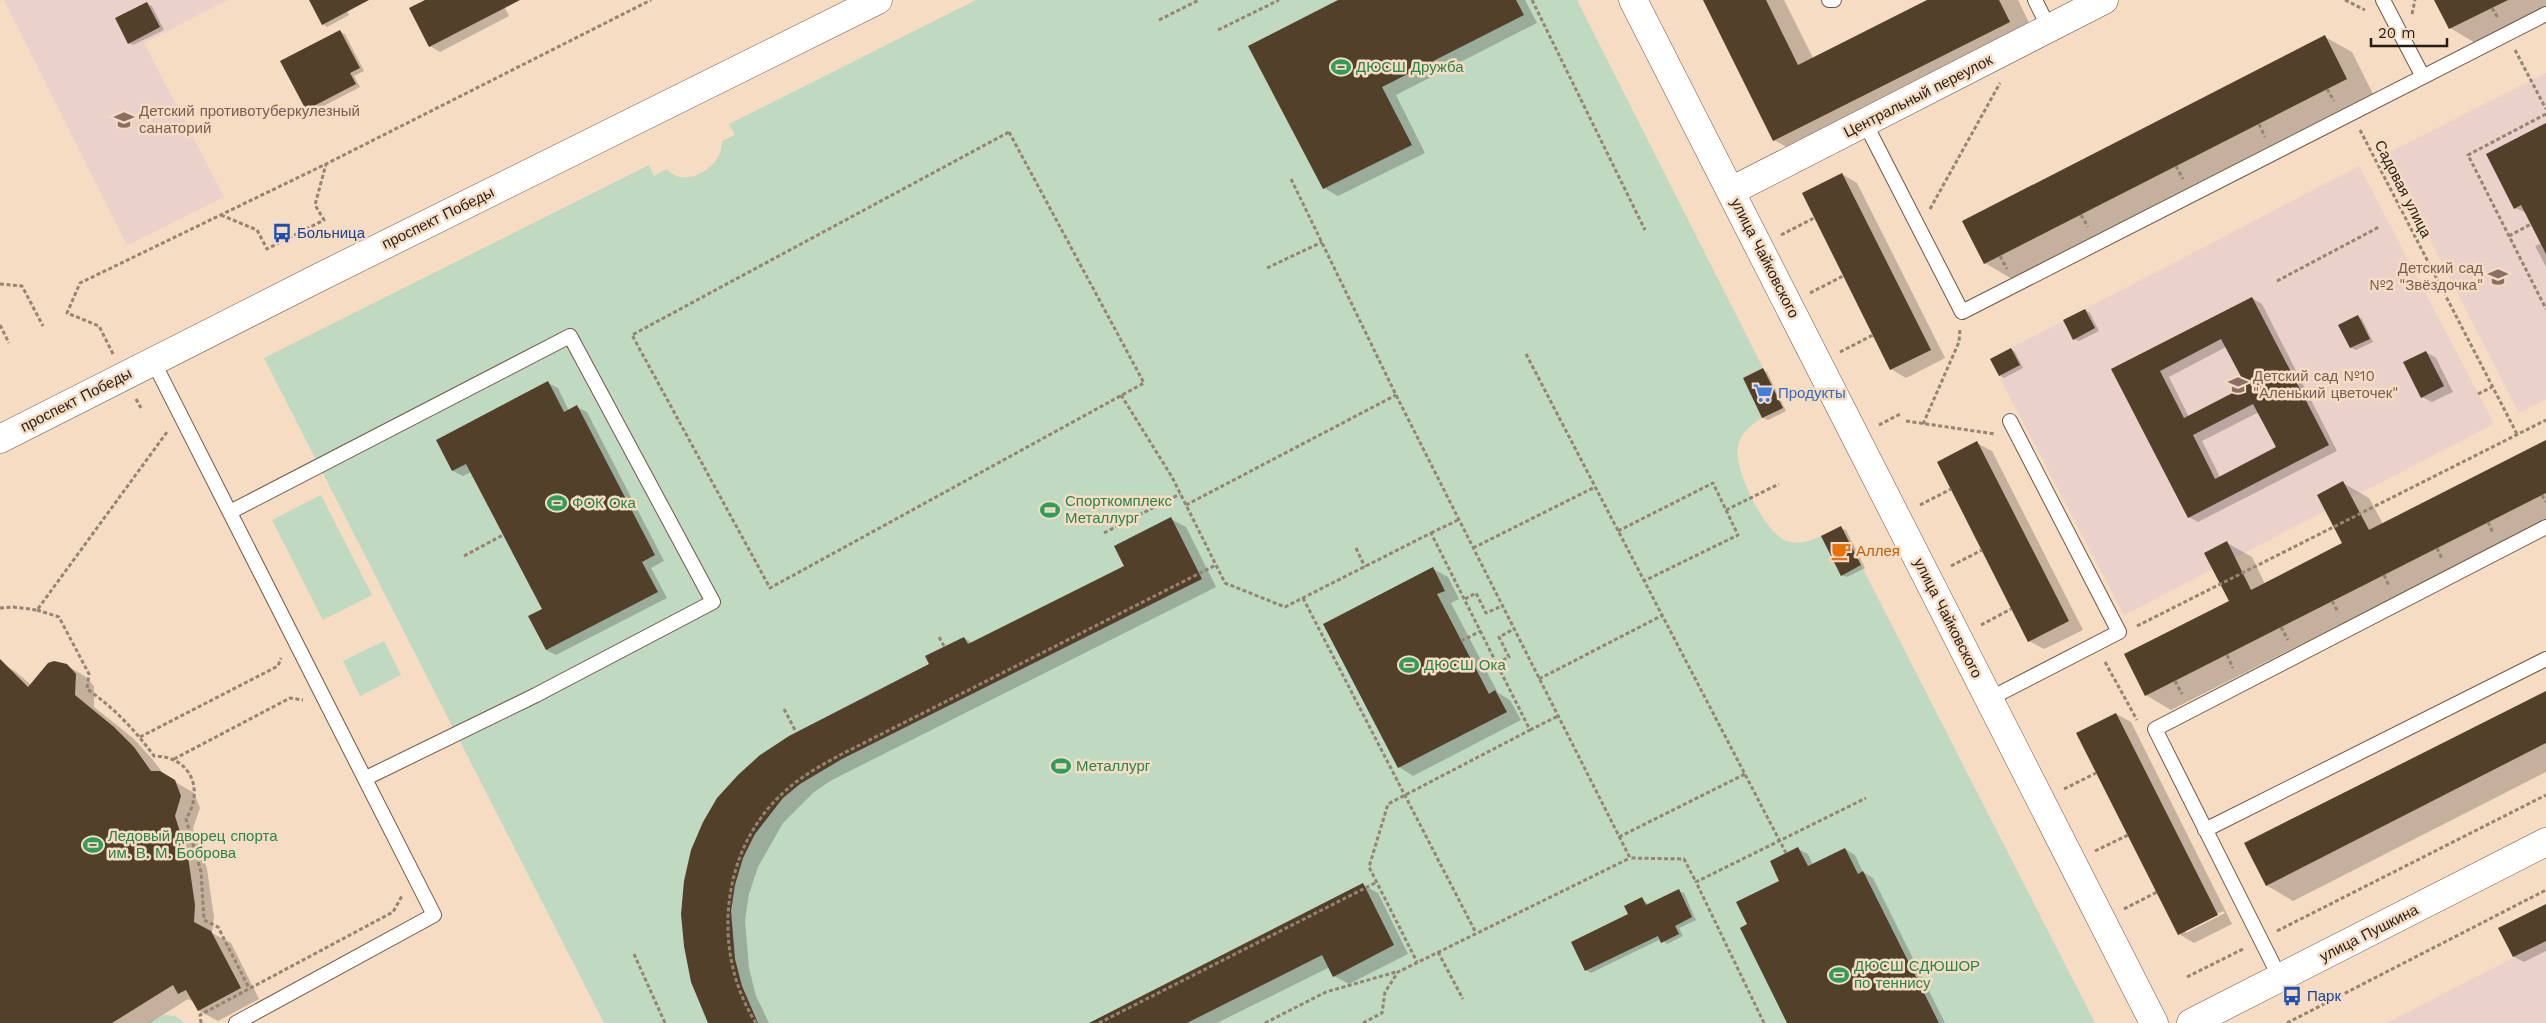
<svg xmlns="http://www.w3.org/2000/svg" width="2546" height="1023" font-family="'Work Sans',sans-serif">
<style>
.education{fill:#ead1c9}
.park{fill:#c0d9c1}
.shadow{fill:#0003;fill-rule:evenodd}
.building{fill:#52402a;fill-rule:evenodd}
.lines{fill:none;stroke-linecap:round;stroke-linejoin:round}
.service-casing{stroke:#6e5944;stroke-width:16}
.minor-casing{stroke:#6e5944;stroke-width:29}
.secondary-casing{stroke:#6e5944;stroke-width:29}
.path{stroke:#958472;stroke-width:3;stroke-dasharray:4 2.5;stroke-linecap:butt}
.service{stroke:#fff;stroke-width:14}
.minor{stroke:#fff;stroke-width:28}
.secondary{stroke:#fff;stroke-width:28}
.labels{text-anchor:middle;stroke-width:5;stroke-linejoin:round;paint-order:stroke}
.leisure-label{font-size:15px;fill:#27864d;stroke:#f5dcc3;text-anchor:start}
.street-label{font-size:15px;fill:#251c13;stroke:#f5dcc3}
.education-label{font-size:15px;fill:#785e54;stroke:#f5dcc3;text-anchor:start}
.transit-label{font-size:15px;fill:#164399;stroke:#f5dcc3;text-anchor:start}
.shop-label{font-size:15px;fill:#366cbe;stroke:#f5dcc3;text-anchor:start}
.food-label{font-size:15px;fill:#c56008;stroke:#f5dcc3;text-anchor:start}
</style>
<rect width="100%" height="100%" fill="#f5dcc3"/>
<path class="education" d="M 4,0 L 228,0 L 144,43 L 224,197 L 127,245 Z
M 2546,73 L 2546,399 L 2519,413 L 2386,154 Z
M 2359,166 L 2494,424 L 2124,615 L 1990,359 Z
M 2546,941 L 2546,1023 L 2387,1023 Z"/>
<path class="park" d="M 976,0 L 1577,0 L 1763,368 L 1743,378 L 1762,418 C 1751,425 1741,432 1738,446 C 1733,469 1765,534 1787,541 C 1799,545 1810,541 1821,536 L 1841,575 L 1861,565 L 2095,1023 L 604,1023 L 264,358 L 649,165 L 654,176 L 667,169 C 685,191 724,166 722,141 L 735,135 L 729,124 Z
M 321,495 L 372,595 L 323,620 L 272,520 Z
M 384,641 L 401,675 L 360,696 L 343,661 Z
M 165,1015 L 175,1016 L 185,1023 L 147,1023 Z"/>
<path class="shadow" d="M 310,0 L 341,0 L 349,15 L 327,27 L 323,24 Z
M 428,0 L 501,0 L 509,16 L 440,52 L 430,46 Z
M 1341,0 L 1525,0 L 1537,23 L 1396,95 L 1425,153 L 1338,196 L 1324,188 Z
M 1705,0 L 1784,0 L 1813,58 L 1930,0 L 2018,0 L 2036,37 L 1801,155 L 1774,140 Z
M 2436,0 L 2546,0 L 2546,10 L 2477,44 L 2450,28 Z
M 147,4 L 152,6 L 164,30 L 133,45 L 129,43 Z
M 340,32 L 345,34 L 364,71 L 354,76 L 360,87 L 312,112 L 307,109 L 282,62 Z
M 2325,37 L 2352,52 L 2373,94 L 2012,279 L 1985,263 Z
M 2546,124 L 2546,267 L 2535,246 L 2542,243 L 2527,213 L 2515,208 Z
M 1842,174 L 1857,183 L 1945,358 L 1906,378 L 1891,369 Z
M 2252,298 L 2262,304 L 2337,451 L 2198,522 L 2189,517 L 2113,369 ZM 2226,347 L 2247,387 L 2189,417 L 2169,377 ZM 2259,412 L 2278,448 L 2220,477 L 2202,441 Z
M 2085,310 L 2090,313 L 2099,331 L 2079,341 L 2074,339 Z
M 2358,317 L 2362,319 L 2373,342 L 2356,350 L 2351,348 L 2340,325 Z
M 2011,349 L 2015,352 L 2023,368 L 2004,378 L 2000,375 Z
M 2426,352 L 2436,358 L 2453,392 L 2432,402 L 2422,397 Z
M 1763,370 L 1767,372 L 1786,411 L 1768,420 L 1763,418 L 1744,379 Z
M 548,383 L 558,388 L 569,411 L 577,407 L 587,412 L 664,561 L 651,568 L 667,598 L 556,655 L 546,650 L 543,610 L 471,472 L 463,476 L 453,471 L 437,441 Z
M 1977,443 L 1992,451 L 2083,630 L 2044,649 L 2029,641 Z
M 2546,444 L 2546,520 L 2171,710 L 2146,695 L 2230,601 L 2227,543 L 2252,557 L 2265,584 L 2344,544 L 2343,483 L 2369,498 L 2383,524 Z
M 1171,519 L 1186,527 L 1216,587 L 832,780 L 814,792 L 783,823 L 758,867 L 749,894 L 745,920 L 749,968 L 756,996 L 769,1023 L 709,1023 L 692,982 L 685,881 L 930,664 L 964,638 L 972,643 L 1125,566 Z
M 1841,528 L 1846,530 L 1865,568 L 1847,577 L 1842,575 Z
M 1433,569 L 1448,577 L 1459,599 L 1451,603 L 1498,693 L 1510,700 L 1521,720 L 1413,776 L 1399,767 Z
M 0,662 L 16,672 L 31,685 L 66,665 L 86,677 L 94,686 L 94,707 L 134,739 L 153,760 L 165,776 L 194,793 L 200,808 L 193,828 L 207,869 L 214,917 L 212,933 L 231,943 L 259,999 L 218,1021 L 198,1010 L 194,1002 L 188,999 L 150,1023 L 0,1023 Z
M 2546,692 L 2546,772 L 2293,901 L 2266,885 Z
M 2116,714 L 2131,722 L 2232,924 L 2194,943 L 2179,934 L 2078,733 ZM 2223,911 L 2225,913 L 2186,933 L 2186,930 Z
M 1798,849 L 1808,854 L 1813,865 L 1845,849 L 1855,855 L 1863,872 L 1873,878 L 1945,1023 L 1788,1023 L 1749,924 L 1781,881 Z
M 1363,885 L 1378,893 L 1408,954 L 1349,984 L 1334,976 L 1330,967 L 1217,1023 L 1091,1023 Z
M 1679,891 L 1684,893 L 1696,920 L 1679,928 L 1683,936 L 1667,944 L 1661,939 L 1591,973 L 1586,970 L 1642,899 L 1649,905 Z
M 2546,906 L 2546,951 L 2524,962 L 2514,957 Z"/>
<path class="building" d="M 309,0 L 369,0 L 322,25 Z
M 425,0 L 520,0 L 429,47 L 409,8 Z
M 1338,0 L 1516,0 L 1524,15 L 1382,87 L 1412,145 L 1323,189 L 1248,46 Z
M 1703,0 L 1766,0 L 1798,65 L 1927,0 L 1999,0 L 2010,22 L 1773,141 Z
M 2434,0 L 2508,0 L 2449,29 Z
M 147,2 L 160,27 L 128,44 L 115,18 Z
M 340,30 L 360,68 L 350,73 L 356,84 L 306,110 L 280,61 Z
M 2325,35 L 2347,79 L 1984,264 L 1962,221 Z
M 2546,123 L 2546,254 L 2521,205 L 2514,209 L 2486,154 Z
M 1842,173 L 1931,350 L 1890,370 L 1802,193 Z
M 2252,297 L 2329,445 L 2188,518 L 2111,369 ZM 2221,339 L 2246,386 L 2184,418 L 2160,371 ZM 2253,404 L 2276,447 L 2215,479 L 2193,435 Z
M 2085,309 L 2095,328 L 2073,340 L 2063,320 Z
M 2358,315 L 2370,339 L 2350,348 L 2338,325 Z
M 2011,348 L 2020,365 L 1999,376 L 1990,359 Z
M 2426,351 L 2444,386 L 2421,398 L 2403,362 Z
M 1763,368 L 1783,408 L 1762,418 L 1743,378 Z
M 548,381 L 564,412 L 577,405 L 655,555 L 642,562 L 658,592 L 546,650 L 528,616 L 542,609 L 466,464 L 452,471 L 436,440 Z
M 2546,440 L 2546,493 L 2145,696 L 2124,654 L 2229,601 L 2204,553 L 2227,541 L 2251,590 L 2342,543 L 2317,495 L 2343,481 L 2369,530 Z
M 1977,441 L 2069,621 L 2028,642 L 1937,462 Z
M 1171,517 L 1202,579 L 842,759 L 800,784 L 783,798 L 755,834 L 743,858 L 735,885 L 731,911 L 735,959 L 742,986 L 758,1023 L 708,1023 L 691,982 L 684,946 L 681,914 L 684,881 L 691,850 L 703,822 L 717,798 L 738,775 L 760,755 L 789,736 L 929,664 L 925,656 L 964,637 L 968,644 L 1124,566 L 1114,546 Z
M 1841,526 L 1861,565 L 1841,576 L 1821,536 Z
M 1433,567 L 1445,591 L 1437,594 L 1489,694 L 1495,690 L 1507,712 L 1398,768 L 1323,624 Z
M 0,659 L 28,687 L 48,663 L 54,661 L 67,664 L 76,674 L 75,695 L 114,727 L 134,747 L 151,771 L 160,771 L 175,780 L 181,796 L 175,816 L 188,857 L 195,905 L 194,922 L 211,931 L 241,988 L 198,1011 L 186,990 L 178,994 L 173,985 L 112,1023 L 0,1023 Z
M 2546,691 L 2546,743 L 2266,886 L 2244,843 Z
M 2116,713 L 2218,915 L 2178,935 L 2076,733 Z
M 1798,847 L 1808,866 L 1845,848 L 1858,874 L 1863,871 L 1939,1023 L 1787,1023 L 1740,928 L 1747,924 L 1736,902 L 1779,881 L 1770,861 Z
M 1363,883 L 1394,945 L 1333,977 L 1322,955 L 1187,1023 L 1089,1023 Z
M 1679,889 L 1692,917 L 1675,926 L 1679,934 L 1661,943 L 1658,936 L 1585,971 L 1571,942 L 1628,914 L 1624,906 L 1642,897 L 1646,905 Z
M 2546,904 L 2546,941 L 2513,957 L 2498,928 Z"/>
<g class="lines">
<defs>
<path id="service" d="M 1829,0 L 1834,0
M 2035,0 L 2049,28
M 2383,0 L 2423,77
M 1865,123 L 1962,312 L 2546,14
M 153,361 L 434,915 L 236,1023
M 230,512 L 570,336 L 713,602 L 536,695 L 366,778
M 1989,699 L 2119,632 L 2010,421
M 2205,830 L 2546,659
M 2280,978 L 2155,729 L 2546,527"/>
<path id="minor" d="M 1731,191 L 2104,0"/>
<path id="secondary" d="M 1633,0 L 2154,1023
M 0,439 L 320,277 L 878,0
M 2191,1023 L 2546,842"/>
</defs>
<use href="#service" class="service-casing"/>
<use href="#minor" class="minor-casing"/>
<use href="#secondary" class="secondary-casing"/>
<path class="path" d="M 1532,0 L 1645,230
M 2345,0 L 2365,10
M 2492,8 L 2498,18
M 2412,14 L 2415,0
M 1159,20 L 1199,0
M 1218,30 L 1279,0
M 2515,50 L 2546,109
M 2327,89 L 2334,101
M 2546,114 L 2468,155 L 2546,309
M 2259,124 L 2265,137
M 2360,130 L 2517,434
M 1009,132 L 1144,383 L 770,588 L 632,335 Z
M 2176,166 L 2183,179
M 1291,179 L 1396,395 L 1630,858 L 1684,859 L 1696,882
M 1930,209 L 2000,83
M 221,215 L 257,230 L 267,249 L 324,220 L 315,205 L 326,164
M 2081,215 L 2088,227
M 1781,235 L 1814,218
M 2509,236 L 2531,224
M 2000,256 L 2007,269
M 1267,268 L 1322,242
M 2277,281 L 2379,227
M 0,284 L 22,286 L 43,326
M 1810,293 L 1843,276
M 0,325 L 9,343
M 1840,352 L 1873,335
M 113,354 L 99,326 L 67,313 L 80,283 L 326,164 L 651,0
M 1526,354 L 1786,853
M 2478,394 L 2492,387
M 1121,395 L 1172,477 L 1225,583 L 1285,607 L 1431,533 L 1530,730 L 1388,804 L 1369,867 L 1417,962
M 136,399 L 141,408
M 1906,421 L 1995,434
M 1923,424 L 1959,342 L 1960,329
M 1879,425 L 1902,413
M 2542,495 L 2546,502
M 1186,505 L 1396,395
M 1920,505 L 1951,489
M 1726,510 L 1779,484
M 2488,522 L 2493,533
M 1618,531 L 1713,483 L 1738,535 L 1644,581
M 1104,533 L 1180,494
M 1431,533 L 1458,520
M 1356,548 L 1365,567
M 1473,548 L 1595,487
M 2437,548 L 2442,559
M 464,556 L 503,535
M 1951,566 L 1982,550
M 2384,575 L 2389,586
M 1303,598 L 1476,933
M 1465,599 L 1476,593 L 1486,613 L 1502,606
M 2332,601 L 2338,612
M 0,608 L 13,607 L 37,610 L 167,432
M 37,610 L 59,617 L 89,674 L 87,689 C 114,708 135,730 154,756 C 190,756 205,789 186,819 L 201,872 L 204,920 L 218,927 L 249,988
M 1981,625 L 2011,609
M 2137,626 L 2546,420
M 2281,627 L 2288,640
M 939,637 L 944,646
M 1461,641 L 1481,631
M 2227,655 L 2233,668
M 2105,662 L 2137,720
M 1497,663 L 1509,657 L 1499,637 L 1514,629
M 1539,679 L 1663,615
M 2175,681 L 2182,694
M 784,709 L 796,732
M 1530,730 L 1558,716
M 140,737 L 278,666 L 281,658
M 174,759 L 290,698 L 303,700
M 2064,789 L 2096,773
M 1619,837 L 1745,774
M 2095,851 L 2128,835
M 2124,909 L 2157,892
M 2277,931 L 2546,795
M 1438,952 L 1463,999
M 634,954 L 665,1023
M 2187,977 L 2245,948
M 201,1023 L 200,1015 L 393,912 L 402,896
M 756,1023 C 711,953 720,850 783,793 C 800,777 820,766 840,755 L 1216,565
M 1099,1023 L 1377,882
M 1265,1023 L 1326,992 L 1396,972
M 1363,1023 L 1382,1013 L 1385,992 L 1398,972 L 1630,858
M 1764,1023 L 1696,882 L 1866,798
M 2287,1023 L 2546,890"/>
<use href="#service" class="service"/>
<use href="#minor" class="minor"/>
<use href="#secondary" class="secondary"/>
</g>
<defs>
<symbol id="stadium-bare" viewBox="-9 -9 18 18"><path d="M0-5a6.5 5 0 1 0 0 10a6.5 5 0 1 0 0-10ZM-3.5-1.8h7v3.6h-7Z" fill="#2e9e5b" stroke="#f5dcc3" stroke-width="2.5" paint-order="stroke"/></symbol>
<symbol id="school-bare" viewBox="-9 -9 18 18"><path d="M0-5L7-2L0 1L-7-2ZM-4 1L0 2.5L4 1V4Q0 6-4 4Z" fill="#8d6e63" stroke="#f5dcc3" stroke-width="2.5" paint-order="stroke"/></symbol>
<symbol id="bus-bare" viewBox="-9 -9 18 18"><path d="M-5-6H5V4H4V6H2V4H-2V6H-4V4H-5ZM-3.5-4V0h7V-4ZM-3.5 1.2v1.5H-2V1.2ZM2 1.2v1.5H3.5V1.2Z" fill="#1a4fb4" stroke="#f5dcc3" stroke-width="2.5" paint-order="stroke"/></symbol>
<symbol id="supermarket-bare" viewBox="-9 -9 18 18"><path d="M-6-5.5h2.5l.6 2H6L4.5 2H-2.5L-4.4-4H-6ZM-1.5 3.2a1.3 1.3 0 1 0 .1 0ZM3 3.2a1.3 1.3 0 1 0 .1 0Z" fill="#3f7fe0" stroke="#f5dcc3" stroke-width="2.5" paint-order="stroke"/></symbol>
<symbol id="cafe-bare" viewBox="-9 -9 18 18"><path d="M-5.5-4.5H6V0H3Q3 3.5 0 3.5H-2.5Q-5.5 3.5-5.5 0ZM3-3.2v2h1.7v-2ZM-6 4.5H4V6H-6Z" fill="#e8710a" stroke="#f5dcc3" stroke-width="2.5" paint-order="stroke"/></symbol>
</defs>
<g fill-rule="evenodd">
<use href="#stadium-bare" x="1327" y="53" width="28" height="28"/>
<use href="#school-bare" x="110" y="106" width="28" height="28"/>
<use href="#bus-bare" x="268" y="219" width="28" height="28"/>
<use href="#school-bare" x="2484" y="263" width="28" height="28"/>
<use href="#school-bare" x="2224" y="371" width="28" height="28"/>
<use href="#supermarket-bare" x="1749" y="379" width="28" height="28"/>
<use href="#stadium-bare" x="543" y="489" width="28" height="28"/>
<use href="#stadium-bare" x="1036" y="496" width="28" height="28"/>
<use href="#cafe-bare" x="1827" y="537" width="28" height="28"/>
<use href="#stadium-bare" x="1395" y="651" width="28" height="28"/>
<use href="#stadium-bare" x="1047" y="752" width="28" height="28"/>
<use href="#stadium-bare" x="79" y="831" width="28" height="28"/>
<use href="#stadium-bare" x="1825" y="961" width="28" height="28"/>
<use href="#bus-bare" x="2278" y="982" width="28" height="28"/>
</g>
<g class="labels">
<g class="leisure-label">
<text x="1356" y="72">ДЮСШ Дружба</text>
<text x="1065" y="506">Спорткомплекс<tspan x="1065" dy="17">Металлург</tspan></text>
<text x="572" y="508">ФОК Ока</text>
<text x="1424" y="670">ДЮСШ Ока</text>
<text x="1076" y="771">Металлург</text>
<text x="108" y="841">Ледовый дворец спорта<tspan x="108" dy="17">им. В. М. Боброва</tspan></text>
<text x="1854" y="971">ДЮСШ СДЮШОР<tspan x="1854" dy="17">по теннису</tspan></text>
</g>
<g class="street-label">
<text transform="translate(1918 96) rotate(-27)" y="5">Центральный переулок</text>
<text transform="translate(2403 189) rotate(63)" y="5">Садовая улица</text>
<text transform="translate(438 218) rotate(-26)" y="5">проспект Победы</text>
<text transform="translate(1765 258) rotate(63)" y="5">улица Чайковского</text>
<text transform="translate(76 400) rotate(-27)" y="5">проспект Победы</text>
<text transform="translate(1948 618) rotate(63)" y="5">улица Чайковского</text>
<text transform="translate(2369 933) rotate(-27)" y="5">улица Пушкина</text>
</g>
<g class="education-label">
<text x="139" y="116">Детский противотуберкулезный<tspan x="139" dy="17">санаторий</tspan></text>
<text x="2483" y="273" text-anchor="end">Детский сад<tspan x="2483" dy="17">№2 "Звёздочка"</tspan></text>
<text x="2253" y="381">Детский сад №10<tspan x="2253" dy="17">"Аленький цветочек"</tspan></text>
</g>
<g class="transit-label">
<text x="297" y="238">Больница</text>
<text x="2307" y="1001">Парк</text>
</g>
<g class="shop-label">
<text x="1778" y="398">Продукты</text>
</g>
<g class="food-label">
<text x="1856" y="556">Аллея</text>
</g>
</g>
<path d="M2371 38v8h76v-8" fill="none" stroke="#251c13" stroke-width="2.5"/>
<text x="2378" y="38" font-size="15" fill="#251c13" stroke="#f5dcc3" stroke-width="4" paint-order="stroke">20 m</text>
</svg>
